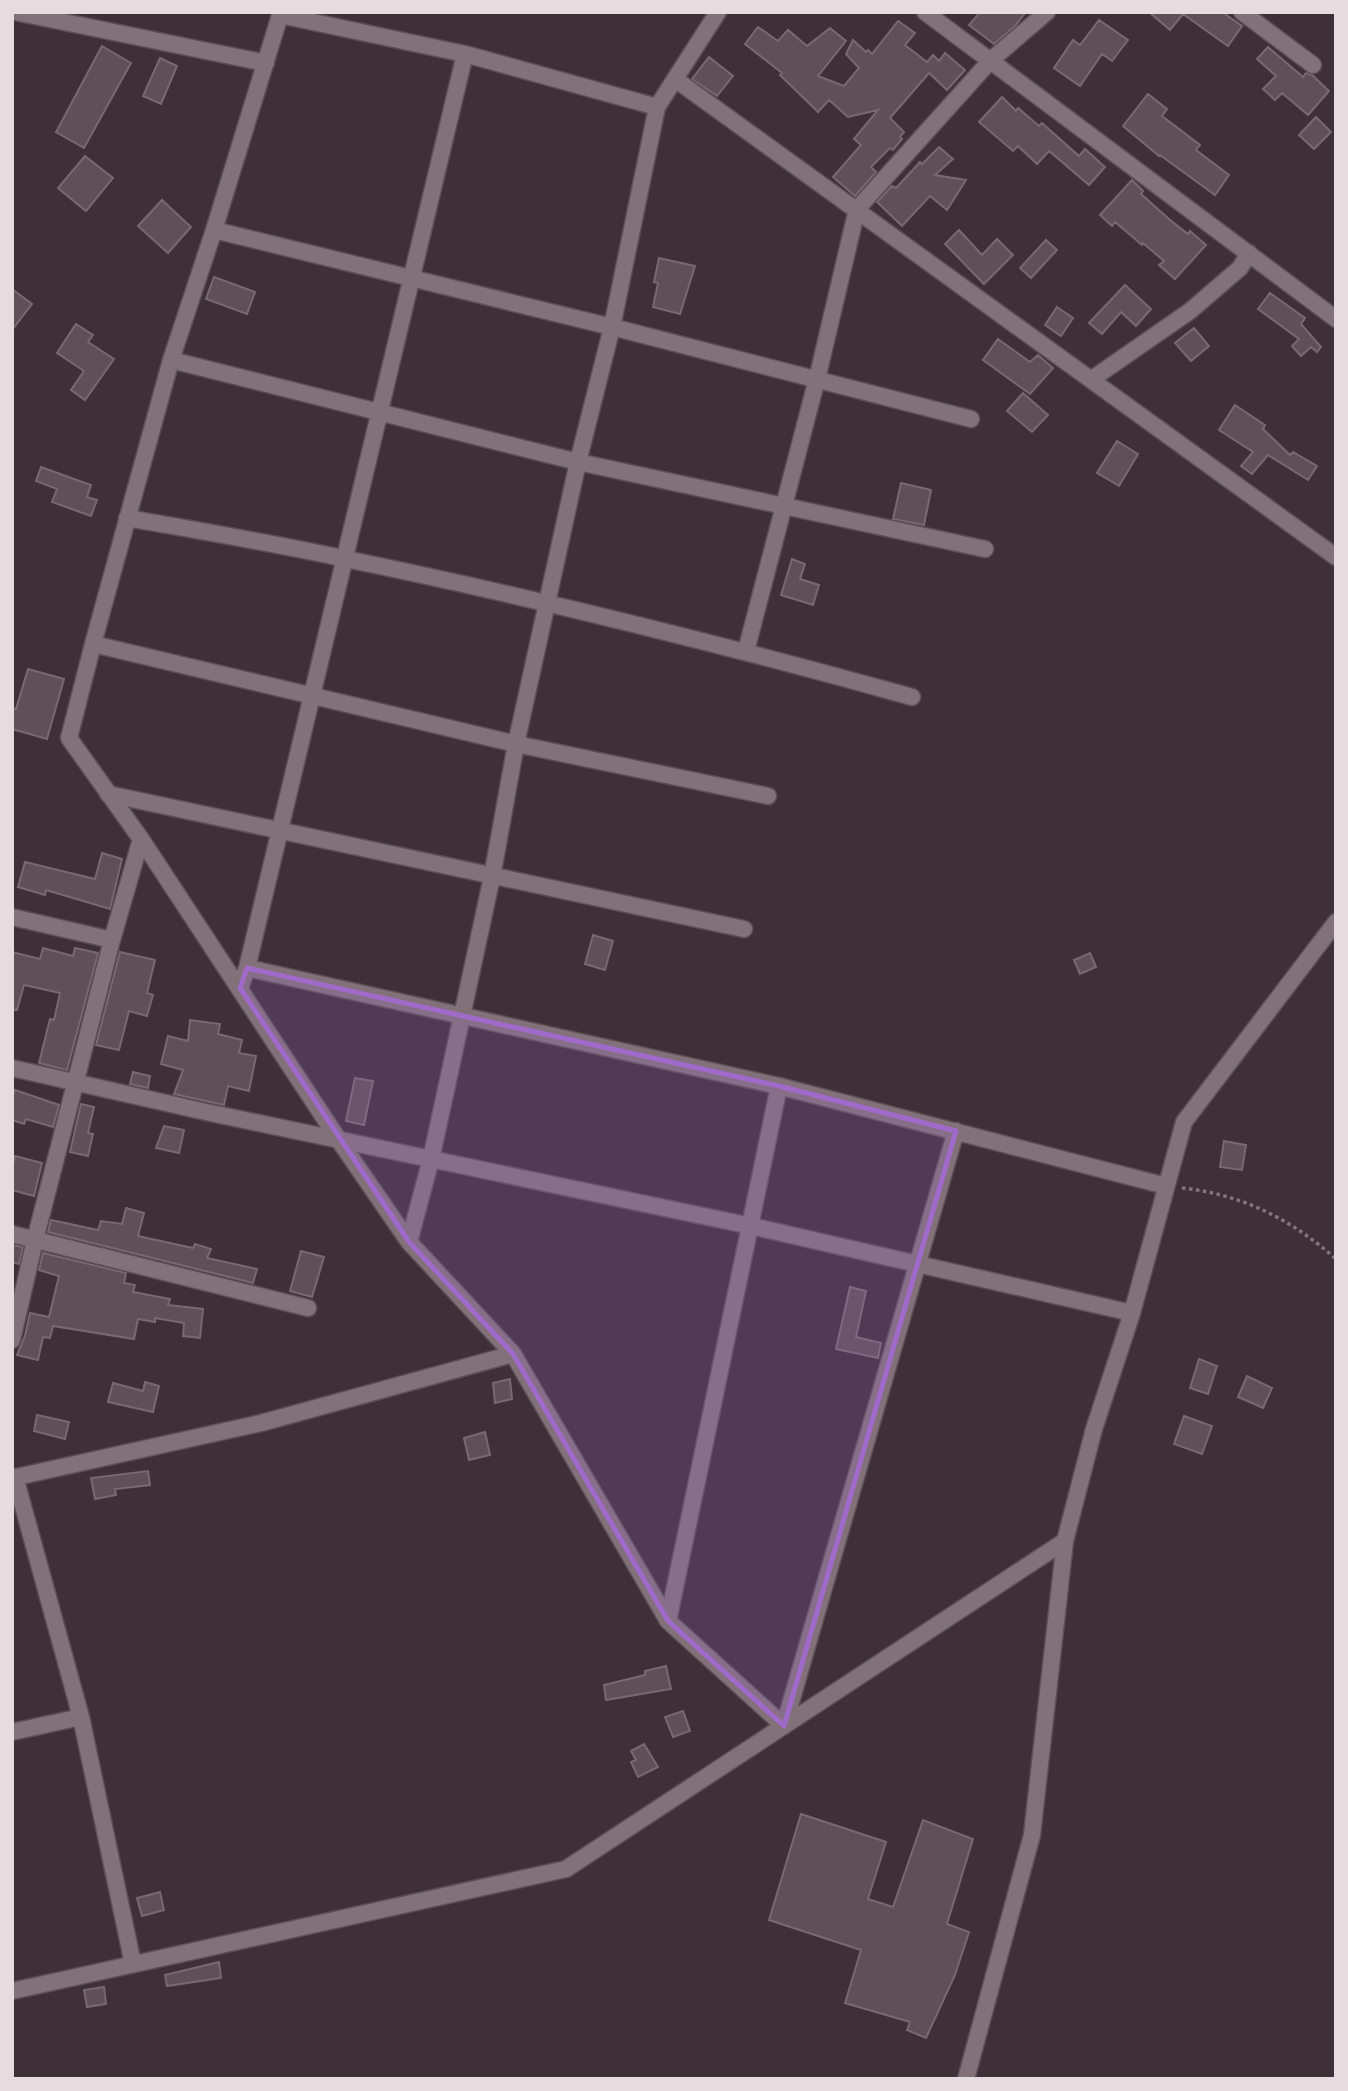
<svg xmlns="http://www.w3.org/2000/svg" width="1348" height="2091" font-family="Montserrat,sans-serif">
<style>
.building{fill:#604f56;stroke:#79686f;stroke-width:2}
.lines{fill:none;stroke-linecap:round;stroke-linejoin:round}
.minor-casing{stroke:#5b4f54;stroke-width:19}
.path{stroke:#82767b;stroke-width:3.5;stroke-dasharray:3.5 3.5;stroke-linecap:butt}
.minor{stroke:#837179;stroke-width:16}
.marked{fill:#a06acb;fill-opacity:0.2;stroke:#a06acb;stroke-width:5;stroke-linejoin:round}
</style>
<rect width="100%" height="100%" fill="#3e3036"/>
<path class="building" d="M 980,12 L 1026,12 L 1015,26 L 994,44 L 969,25 Z
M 1149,12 L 1222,12 L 1242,26 L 1228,46 L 1183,14 L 1170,30 Z
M 1099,20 L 1128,40 L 1112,61 L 1102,54 L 1080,86 L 1054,68 L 1073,40 L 1080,45 Z
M 898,21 L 915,33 L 905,45 L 927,62 L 933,55 L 939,61 L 945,53 L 965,70 L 947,90 L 929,73 L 890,118 L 904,132 L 900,137 L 902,139 L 893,150 L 890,148 L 871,167 L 876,172 L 855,196 L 833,177 L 861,145 L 854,139 L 878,110 L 848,117 L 829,100 L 818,112 L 780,75 L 782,73 L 745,44 L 758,27 L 778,41 L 788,30 L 807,46 L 830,28 L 846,41 L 818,76 L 844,86 L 859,68 L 846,54 L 853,40 L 866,52 L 868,50 L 872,54 Z
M 102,46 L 131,63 L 84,148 L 56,132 Z
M 1268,47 L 1303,77 L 1306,73 L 1312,75 L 1329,91 L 1308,115 L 1282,93 L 1275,100 L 1263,89 L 1276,76 L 1257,59 Z
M 709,57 L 733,76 L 717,96 L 692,79 Z
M 160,58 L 177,66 L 161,104 L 143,96 Z
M 1148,94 L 1167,109 L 1162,116 L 1200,145 L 1196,150 L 1229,175 L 1215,195 L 1160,155 L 1159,156 L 1123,126 Z
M 1002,97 L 1016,111 L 1018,108 L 1039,126 L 1042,123 L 1079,156 L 1085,149 L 1105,167 L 1089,185 L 1049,151 L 1037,164 L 1018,146 L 1013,151 L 979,122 Z
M 1316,117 L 1331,132 L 1314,149 L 1299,135 Z
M 939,147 L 953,159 L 935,175 L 966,180 L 947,210 L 930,196 L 902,226 L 877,202 L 892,186 L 896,188 L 920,162 L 922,164 Z
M 85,156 L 113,178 L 86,211 L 58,188 Z
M 1132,180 L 1143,191 L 1141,194 L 1170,220 L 1188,234 L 1190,231 L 1206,245 L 1175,279 L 1159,265 L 1164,261 L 1143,243 L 1142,245 L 1115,222 L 1112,226 L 1100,215 Z
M 162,200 L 191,227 L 168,253 L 138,226 Z
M 959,230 L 982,255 L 997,239 L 1013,255 L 984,284 L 945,244 Z
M 1046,240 L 1057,250 L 1031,278 L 1020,268 Z
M 659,258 L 695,266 L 680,314 L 653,307 L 658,283 L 654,282 Z
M 214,277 L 255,292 L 247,314 L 206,299 Z
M 1125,285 L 1151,309 L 1136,326 L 1121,312 L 1102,334 L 1089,323 Z
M 12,289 L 32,304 L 12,330 Z
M 1270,293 L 1305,318 L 1301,324 L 1321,347 L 1317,352 L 1311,347 L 1301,356 L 1292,346 L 1299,339 L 1258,309 Z
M 1057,307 L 1073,318 L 1061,336 L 1045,325 Z
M 76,324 L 93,335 L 88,342 L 114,359 L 85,400 L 71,390 L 84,371 L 57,353 Z
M 1194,328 L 1209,346 L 1191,361 L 1175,343 Z
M 998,339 L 1030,362 L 1038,355 L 1053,368 L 1030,394 L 983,360 Z
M 1023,393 L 1048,415 L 1032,432 L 1007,411 Z
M 1235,405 L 1265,425 L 1263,429 L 1290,455 L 1293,452 L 1317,466 L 1308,480 L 1268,455 L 1252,474 L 1241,466 L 1253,452 L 1219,430 Z
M 1117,441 L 1138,454 L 1119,486 L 1097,473 Z
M 41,467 L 91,485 L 87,497 L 97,500 L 91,516 L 52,502 L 57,489 L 36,481 Z
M 901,483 L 931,490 L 924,525 L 893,519 Z
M 792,559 L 805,564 L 800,579 L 819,585 L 813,605 L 781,595 Z
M 28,669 L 64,679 L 47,739 L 12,729 L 12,708 L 16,709 Z
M 102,853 L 122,859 L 110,909 L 46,890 L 45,895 L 18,887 L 25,862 L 95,879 Z
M 593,935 L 613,941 L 605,970 L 585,964 Z
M 43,948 L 73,956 L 75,948 L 98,953 L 67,1070 L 39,1063 L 50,1019 L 54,1020 L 60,993 L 24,985 L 17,1010 L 12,1010 L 12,952 L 40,959 Z
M 120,952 L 155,960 L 147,993 L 153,995 L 147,1016 L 129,1011 L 119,1050 L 96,1045 Z
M 1090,953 L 1096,967 L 1080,974 L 1074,960 Z
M 190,1020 L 220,1024 L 218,1034 L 242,1040 L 239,1053 L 256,1056 L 249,1091 L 228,1086 L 224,1105 L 174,1094 L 183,1070 L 161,1064 L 168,1036 L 188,1041 Z
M 133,1072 L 150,1076 L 148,1088 L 130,1084 Z
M 355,1078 L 373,1081 L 364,1125 L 346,1121 Z
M 15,1090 L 59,1105 L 53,1127 L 26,1119 L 24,1124 L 12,1120 L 12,1099 Z
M 81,1104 L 94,1107 L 88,1133 L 93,1134 L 88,1156 L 70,1152 Z
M 164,1126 L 184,1130 L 179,1153 L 156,1148 Z
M 1224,1141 L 1246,1145 L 1242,1170 L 1220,1167 Z
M 15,1156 L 42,1163 L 34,1196 L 12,1190 L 12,1168 Z
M 126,1208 L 144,1213 L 138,1236 L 193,1248 L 195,1244 L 211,1249 L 207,1258 L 257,1269 L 253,1283 L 48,1232 L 51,1220 L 98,1230 L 101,1221 L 122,1224 Z
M 12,1245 L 23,1247 L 19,1264 L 12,1262 Z
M 301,1251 L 324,1257 L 312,1297 L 290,1291 Z
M 43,1253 L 126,1273 L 124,1283 L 135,1285 L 133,1292 L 170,1299 L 168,1305 L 203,1309 L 200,1338 L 183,1336 L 184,1323 L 155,1318 L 155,1322 L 138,1319 L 134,1339 L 53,1326 L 50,1338 L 43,1337 L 38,1360 L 17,1355 L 25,1336 L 30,1313 L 49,1317 L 59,1276 L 39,1270 Z
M 850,1287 L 866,1291 L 856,1337 L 881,1343 L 878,1358 L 836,1349 Z
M 1199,1359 L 1217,1366 L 1208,1394 L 1190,1388 Z
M 1247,1376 L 1272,1388 L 1263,1408 L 1238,1397 Z
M 510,1379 L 512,1399 L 495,1403 L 493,1383 Z
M 145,1382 L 159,1386 L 153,1412 L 108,1402 L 113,1383 L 143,1391 Z
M 37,1415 L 69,1422 L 65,1439 L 34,1431 Z
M 1184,1416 L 1212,1426 L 1202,1454 L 1174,1444 Z
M 485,1432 L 490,1455 L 469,1460 L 464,1438 Z
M 148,1471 L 150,1485 L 115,1489 L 116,1495 L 95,1499 L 91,1478 Z
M 666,1666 L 671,1689 L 606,1700 L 604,1685 L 645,1675 L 645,1671 Z
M 683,1711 L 690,1731 L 673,1737 L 665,1717 Z
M 644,1744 L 658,1767 L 638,1777 L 631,1762 L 636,1760 L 631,1751 Z
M 801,1814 L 886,1842 L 868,1899 L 893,1907 L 923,1820 L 973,1839 L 947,1924 L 969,1932 L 955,1975 L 926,2038 L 907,2030 L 910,2022 L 845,2003 L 861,1950 L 769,1920 Z
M 160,1892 L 164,1910 L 142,1916 L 137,1898 Z
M 219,1962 L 221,1978 L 167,1986 L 165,1975 Z
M 104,1987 L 106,2004 L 87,2007 L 84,1990 Z"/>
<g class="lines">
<defs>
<path id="minor" d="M 15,12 L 266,63
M 281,12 L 214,230 L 171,360 L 93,644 L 69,738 L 141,839 L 338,1139 L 409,1242 L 513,1354 L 668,1621 L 784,1726 L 956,1131
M 925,12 L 1336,319
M 1242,12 L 1313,65
M 280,15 L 465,54 L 657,107
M 675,79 L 1336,557
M 214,230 L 612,327 L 971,419
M 171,360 L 578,462 L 985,549
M 1092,379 L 1190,311 L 1240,268 L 1249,253
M 127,518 C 200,531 273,543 346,559 C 536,598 725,645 912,697
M 93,644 L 516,744 L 768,796
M 746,651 L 817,379 L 857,209 L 991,60 L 1047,12
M 108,794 L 744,929
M 12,917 L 112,940
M 247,968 L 779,1086 L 1166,1186
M 240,988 L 247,968 L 465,54
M 12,1068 L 206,1112 L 751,1226 L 1132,1313
M 12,1234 L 308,1308
M 409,1242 L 431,1159 L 492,877 L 516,744 L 578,462 L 612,327 L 657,107 L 718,12
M 12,1340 L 35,1240 L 112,940 L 141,839
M 15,1477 L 81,1717 L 133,1964
M 12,1478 L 261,1423 L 513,1354
M 668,1621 L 779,1086
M 12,1732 L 81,1717
M 12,1991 L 566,1869 L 1065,1541
M 966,2079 L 1032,1835 L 1065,1541 L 1094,1429 L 1132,1313 L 1184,1122 L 1336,922"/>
</defs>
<use href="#minor" class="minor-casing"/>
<path class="path" d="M 1182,1188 C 1241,1194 1291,1219 1336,1259"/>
<use href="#minor" class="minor"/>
</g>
<path class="marked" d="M 247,968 L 779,1086 L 956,1131 L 784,1726 L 668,1621 L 513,1354 L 409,1242 L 240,988 Z"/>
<rect width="1348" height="2091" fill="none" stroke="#e6dce0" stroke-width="28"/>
</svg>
